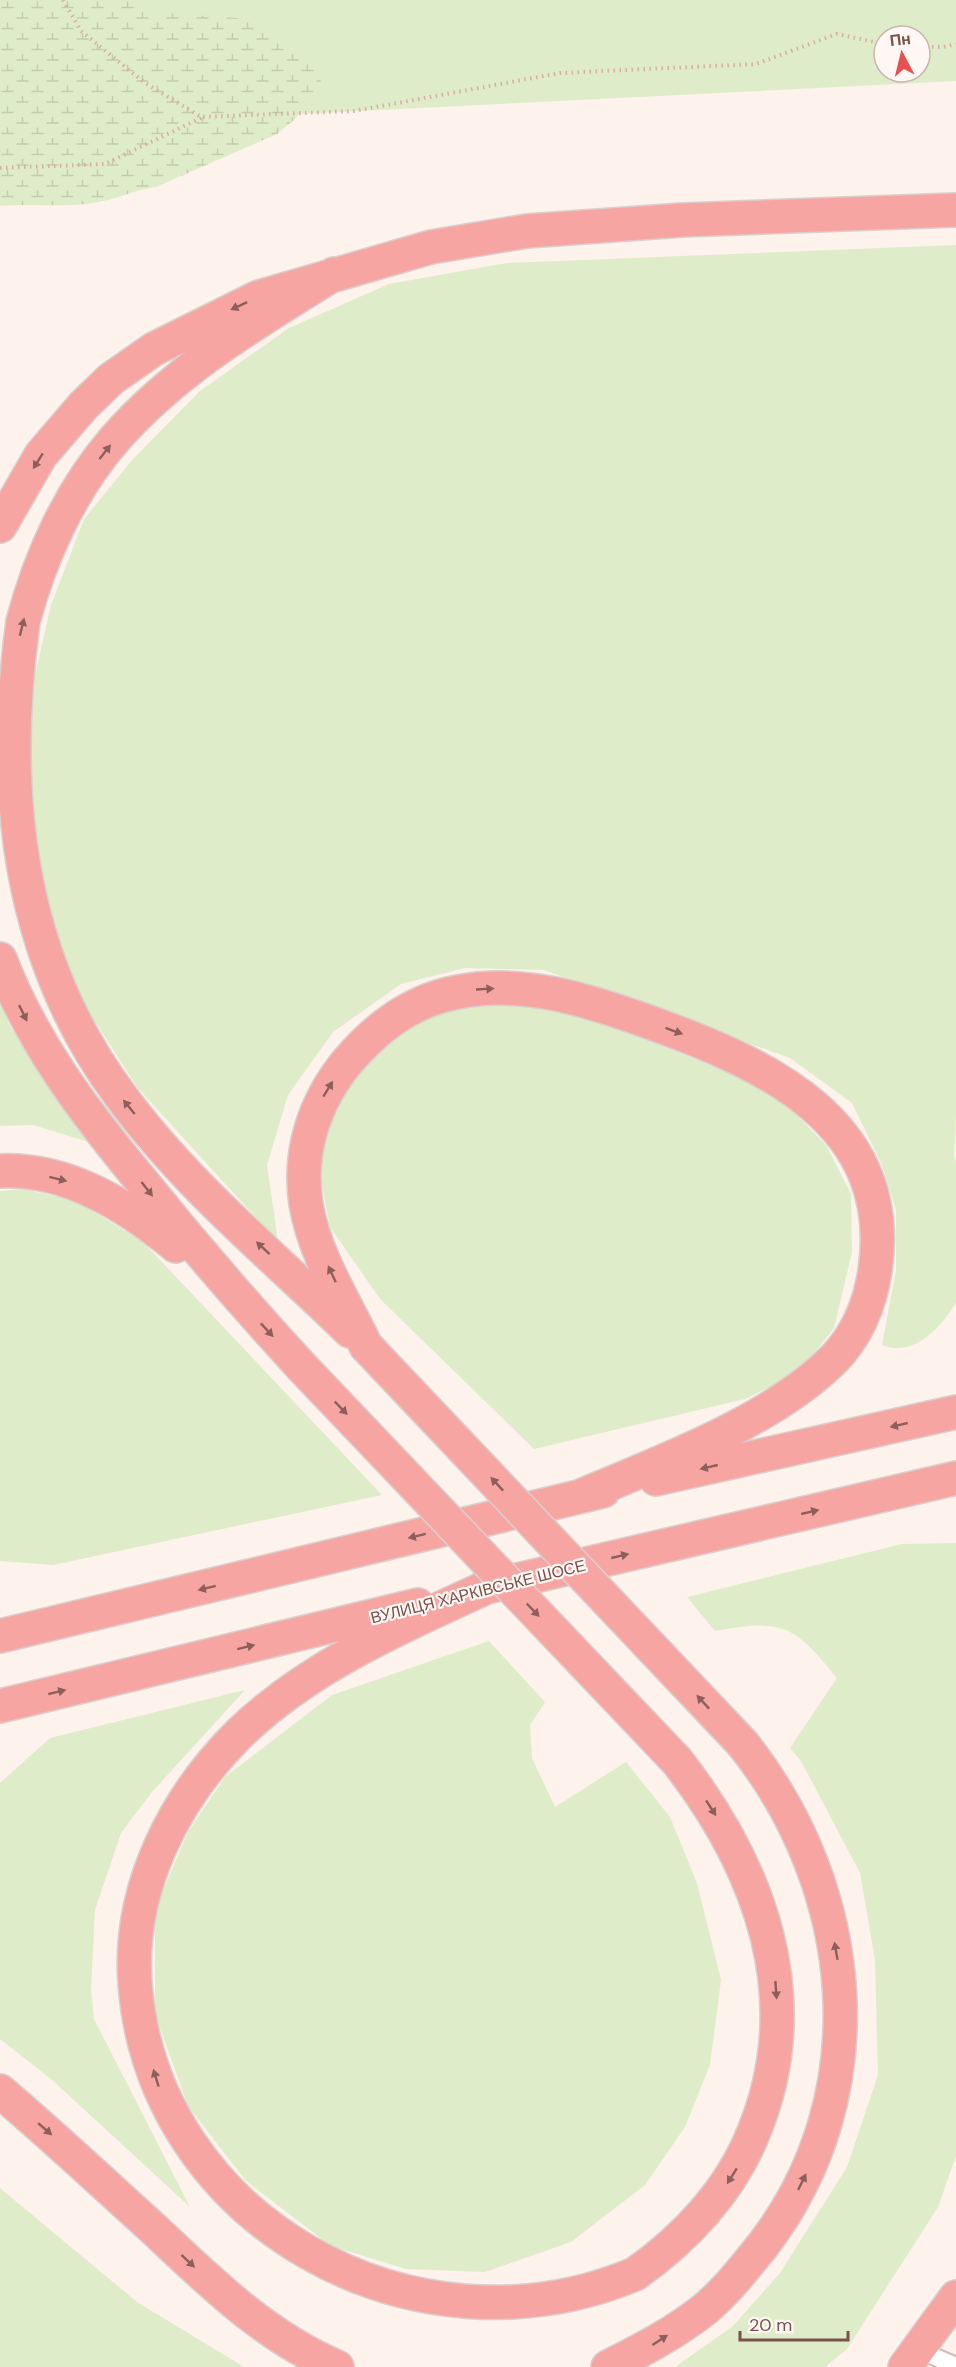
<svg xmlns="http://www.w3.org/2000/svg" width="956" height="2367" font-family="'DM Sans',sans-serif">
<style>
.green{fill:#dfecc9;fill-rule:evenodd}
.wetland{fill:url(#wetland-marsh)}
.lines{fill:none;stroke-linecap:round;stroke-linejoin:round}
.lane-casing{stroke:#d3b9b3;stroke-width:20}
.highway-casing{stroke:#dacfcd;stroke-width:36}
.path{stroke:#d9ada5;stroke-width:4;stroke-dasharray:1.5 4.5;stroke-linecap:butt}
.lane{stroke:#fff;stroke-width:16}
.highway{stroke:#f7a5a3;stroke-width:33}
.highway-bridge-casing{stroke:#dacfcd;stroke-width:36;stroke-linecap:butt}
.highway-bridge{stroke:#f7a5a3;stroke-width:33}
.oneway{fill:#8d5e5a}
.labels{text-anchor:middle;stroke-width:4.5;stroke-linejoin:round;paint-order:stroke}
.street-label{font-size:16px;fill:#7a524d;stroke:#fff7f3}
</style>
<defs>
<pattern id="wetland-marsh" width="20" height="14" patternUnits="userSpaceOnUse" patternTransform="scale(1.5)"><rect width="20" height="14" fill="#dfecc9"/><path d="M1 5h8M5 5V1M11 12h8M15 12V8" fill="none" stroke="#c3ccae"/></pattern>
</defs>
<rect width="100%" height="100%" fill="#fdf2ec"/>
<path class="green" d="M 0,0 L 956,0 L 956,81 L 0,129 ZM 884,36 L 920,36 L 920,72 L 884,72 Z
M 956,245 L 956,1117 L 954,1156 L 956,1162 L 956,1303 C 941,1327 914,1358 882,1345 L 896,1270 L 896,1210 L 882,1165 L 852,1103 L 790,1058 L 544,970 L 465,968 L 401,984 L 333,1032 L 288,1095 L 267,1165 L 278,1242 L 137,1087 L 64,973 L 42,886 L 24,789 L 26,714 L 51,605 L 84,519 L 133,459 L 200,391 L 289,328 L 389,284 L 507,263 Z
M 519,997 L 605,1023 L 754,1083 L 790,1108 L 826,1145 L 851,1194 L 852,1252 L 834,1328 L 799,1373 L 745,1399 L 534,1449 L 380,1299 L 330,1227 L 316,1155 L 346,1080 L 392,1034 L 465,999 Z
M 0,1004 L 11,1028 L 92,1143 L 33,1125 L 0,1126 Z
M 23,1189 L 76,1201 L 143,1242 L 382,1495 L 53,1565 L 0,1561 L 0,1191 Z
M 956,1543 L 956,2156 L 938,2207 L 847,2349 L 825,2367 L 675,2367 L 733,2326 L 780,2273 L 847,2167 L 878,2075 L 875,1960 L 860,1873 L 801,1761 L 790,1748 L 837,1678 C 793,1624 784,1619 715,1631 L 687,1597 L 902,1544 Z
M 489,1641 L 545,1702 L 530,1725 L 532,1758 L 555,1807 L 626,1762 L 670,1817 L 697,1883 L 721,1980 L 710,2065 L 685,2127 L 645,2185 L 571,2242 L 485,2272 L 406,2269 L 331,2246 L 246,2181 L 188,2106 L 155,2014 L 155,1909 L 188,1832 L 225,1777 L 332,1695 Z
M 245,1690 L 152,1792 L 121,1833 L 95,1910 L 91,1989 L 94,2019 L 190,2207 L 51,2079 L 0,2039 L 0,1783 L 50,1738 Z
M 0,2188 L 137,2302 L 244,2367 L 0,2367 Z"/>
<path class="wetland" d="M 0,0 L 127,0 L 150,12 L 238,18 L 259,24 L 280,35 L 314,66 L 323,86 L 294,120 L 277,134 L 156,187 C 134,190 115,200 93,203 C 62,208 31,203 0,206 Z"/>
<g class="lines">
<defs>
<path id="lane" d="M 919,2350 L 956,2366"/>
<path id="highway" d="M 334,274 C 255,323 176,369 114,440 C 70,491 40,557 23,622 C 0,790 17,956 120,1095 C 185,1184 272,1255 350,1331
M 0,526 L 41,455 L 83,406 L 111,379 L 154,349 L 259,297 L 431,247 L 527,231 L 683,220 L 956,210
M 0,959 C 31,1040 80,1106 135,1173 C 188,1239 243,1303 301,1366
M 0,1171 C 67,1168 126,1205 176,1246
M 366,1346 C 345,1302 314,1254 306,1204 C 298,1152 314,1102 348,1061 C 377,1027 412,1000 458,992 C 523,979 588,1000 649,1022 C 766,1064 897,1122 875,1271 C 870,1304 857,1335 834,1359 C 772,1421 664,1461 583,1495
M 656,1479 L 956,1412
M 487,1587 C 402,1626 308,1667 240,1733 C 174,1798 128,1889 135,1983 C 152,2221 414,2367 635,2274 C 685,2239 730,2191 753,2134 C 809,2000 761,1869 677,1761
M 483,1588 L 956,1478
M 0,1636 L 603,1491
M 0,1706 L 418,1605
M 0,2091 C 53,2136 104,2184 156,2231 C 211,2283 266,2337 337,2367
M 608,2367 C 642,2350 675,2333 705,2309 C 727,2291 745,2267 763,2245 C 879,2094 858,1889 743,1744
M 905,2367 L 956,2297"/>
</defs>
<use href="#lane" class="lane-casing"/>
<use href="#highway" class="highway-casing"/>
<path class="path" d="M 63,0 L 81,31 L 145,83 L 201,117 L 354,111 L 560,73 L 756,64 L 837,34 L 884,44
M 920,47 L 943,47 L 956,44
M 0,168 L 105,164 L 201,118"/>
<use href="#lane" class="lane"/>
<use href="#highway" class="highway"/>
<defs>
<path id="highway-bridge" d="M 366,1346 L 743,1744
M 301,1366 L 677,1761"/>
</defs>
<use href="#highway-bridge" class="highway-bridge-casing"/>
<use href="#highway-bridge" class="highway-bridge"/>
</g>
<defs><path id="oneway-solid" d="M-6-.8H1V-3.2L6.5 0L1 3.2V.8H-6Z" transform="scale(1.5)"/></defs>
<g class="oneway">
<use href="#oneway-solid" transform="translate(239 306) rotate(155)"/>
<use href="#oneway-solid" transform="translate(105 452) rotate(-52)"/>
<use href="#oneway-solid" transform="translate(38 461) rotate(122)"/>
<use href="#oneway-solid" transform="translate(22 627) rotate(-76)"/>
<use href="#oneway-solid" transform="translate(485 989) rotate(-3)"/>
<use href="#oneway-solid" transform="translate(23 1013) rotate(64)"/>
<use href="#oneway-solid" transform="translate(674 1031) rotate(20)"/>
<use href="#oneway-solid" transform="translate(328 1089) rotate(-59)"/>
<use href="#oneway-solid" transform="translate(129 1107) rotate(-129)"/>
<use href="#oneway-solid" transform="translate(58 1179) rotate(14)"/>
<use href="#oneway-solid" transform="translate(147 1189) rotate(52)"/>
<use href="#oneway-solid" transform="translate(263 1248) rotate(-137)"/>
<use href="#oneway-solid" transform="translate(332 1274) rotate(-115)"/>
<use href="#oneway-solid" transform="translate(267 1330) rotate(47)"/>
<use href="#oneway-solid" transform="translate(341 1408) rotate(46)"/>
<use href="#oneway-solid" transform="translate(899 1425) rotate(167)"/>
<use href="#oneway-solid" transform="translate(709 1467) rotate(167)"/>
<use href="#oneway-solid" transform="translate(497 1484) rotate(-133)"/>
<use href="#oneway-solid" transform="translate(810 1512) rotate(-13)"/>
<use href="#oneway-solid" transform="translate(417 1536) rotate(166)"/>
<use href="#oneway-solid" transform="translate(620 1556) rotate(-13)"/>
<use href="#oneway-solid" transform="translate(207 1588) rotate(166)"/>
<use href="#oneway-solid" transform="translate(533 1610) rotate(46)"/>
<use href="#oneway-solid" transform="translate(246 1647) rotate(-14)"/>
<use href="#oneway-solid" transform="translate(57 1692) rotate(-14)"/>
<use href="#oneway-solid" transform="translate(703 1702) rotate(-133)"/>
<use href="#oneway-solid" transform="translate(711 1808) rotate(57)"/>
<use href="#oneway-solid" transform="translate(836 1951) rotate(-100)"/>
<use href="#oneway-solid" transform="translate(776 1990) rotate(86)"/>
<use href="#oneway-solid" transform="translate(156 2078) rotate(-107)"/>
<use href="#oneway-solid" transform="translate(45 2129) rotate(41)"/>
<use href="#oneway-solid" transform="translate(732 2176) rotate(122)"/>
<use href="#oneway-solid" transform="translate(802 2182) rotate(-64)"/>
<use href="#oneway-solid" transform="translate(188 2261) rotate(43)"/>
<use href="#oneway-solid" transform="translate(660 2340) rotate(-33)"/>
</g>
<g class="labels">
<g class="street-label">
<text transform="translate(478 1591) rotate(-14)" y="6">ВУЛИЦЯ ХАРКІВСЬКЕ ШОСЕ</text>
</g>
</g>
<g transform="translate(902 54) rotate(353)"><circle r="28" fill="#fff7f3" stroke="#cab5b1" stroke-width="1.5"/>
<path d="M0-4.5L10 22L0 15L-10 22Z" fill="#e75152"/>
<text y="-9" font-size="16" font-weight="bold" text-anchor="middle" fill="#7a524d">Пн</text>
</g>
<path d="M740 2331v9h108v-9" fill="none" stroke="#7a524d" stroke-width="3"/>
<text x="749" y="2331" font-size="18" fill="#7a524d" stroke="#fff7f3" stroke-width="4.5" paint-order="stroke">20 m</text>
</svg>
